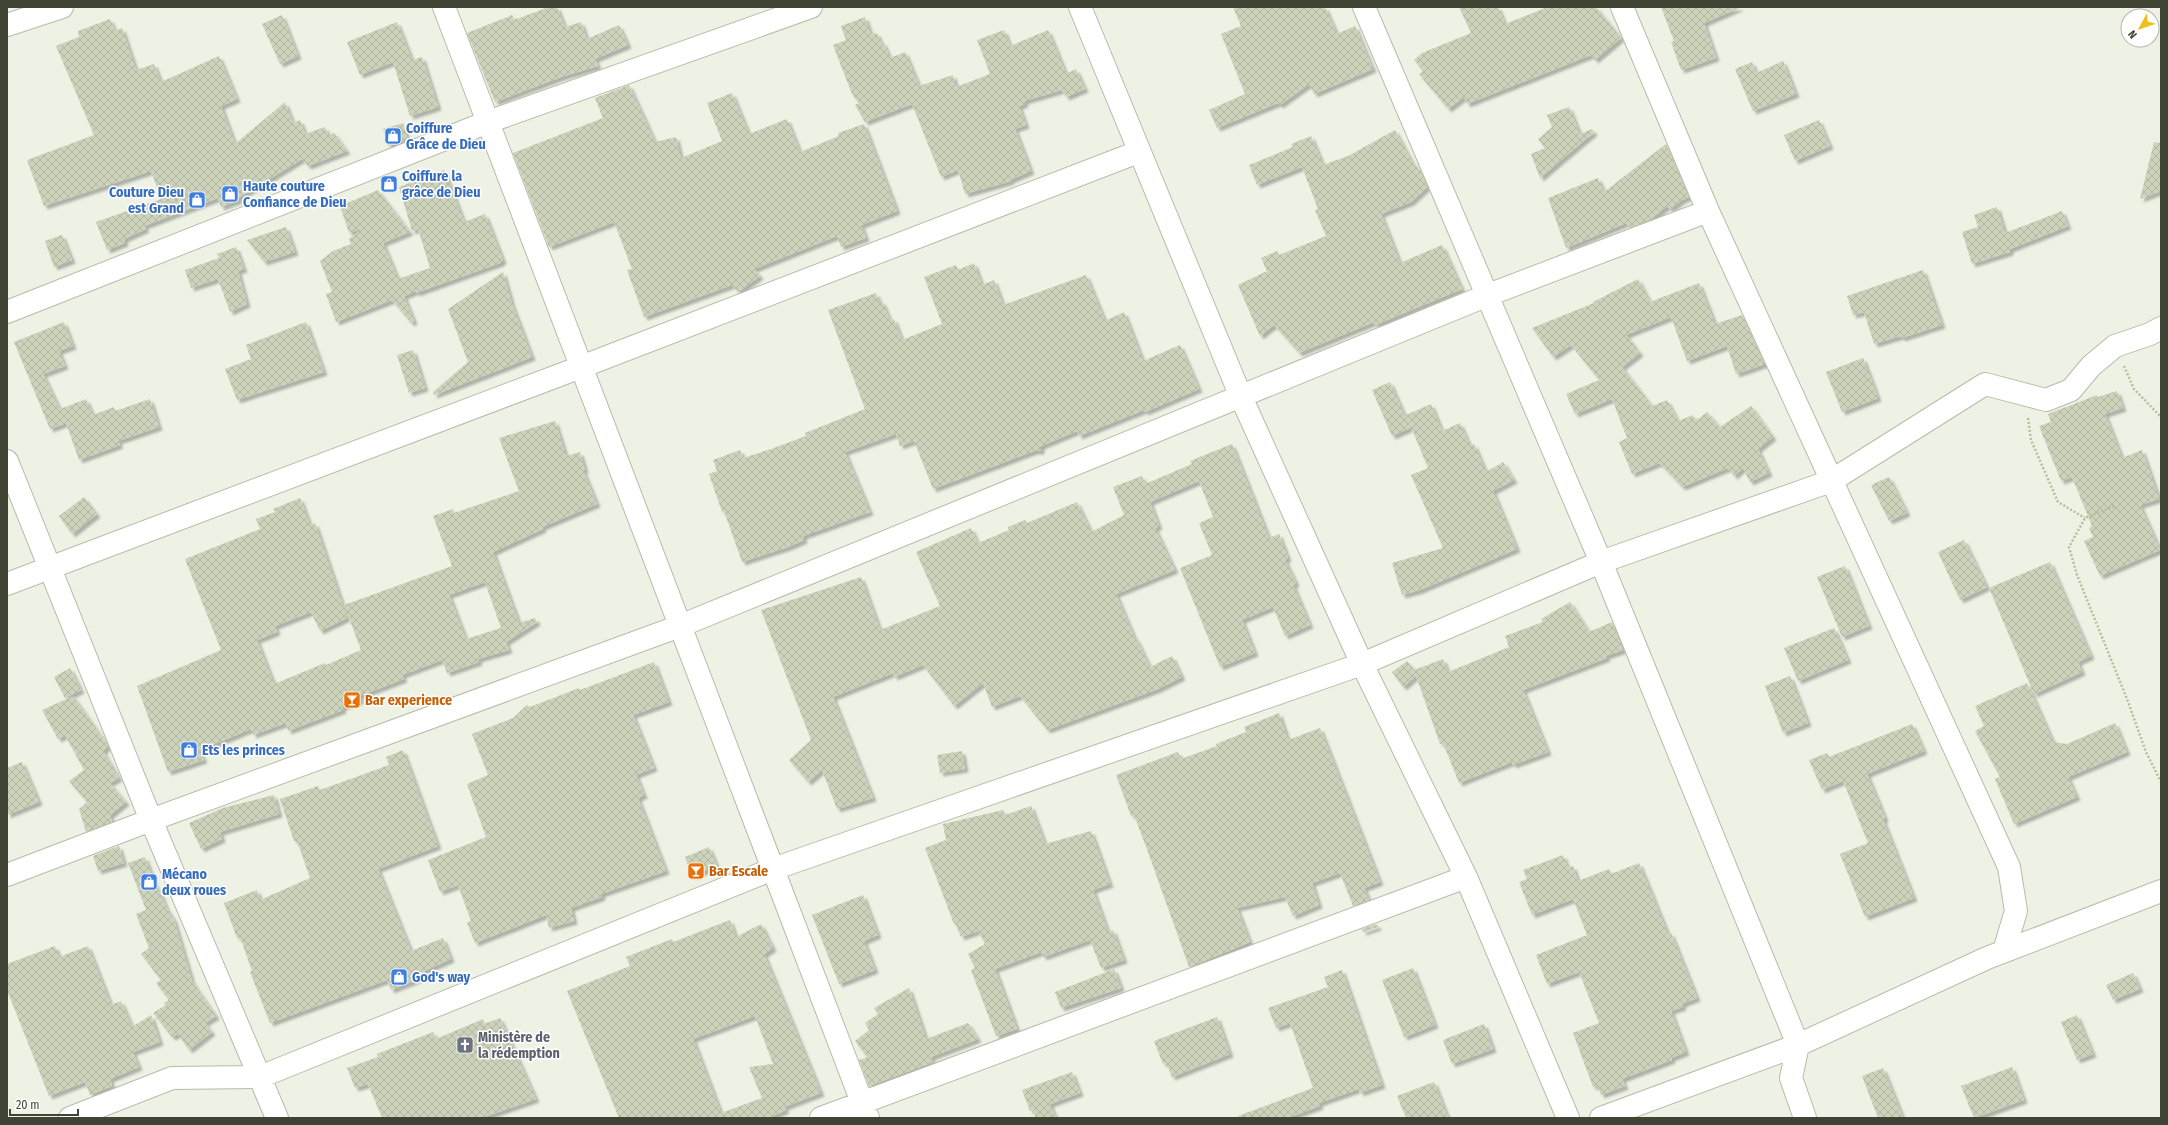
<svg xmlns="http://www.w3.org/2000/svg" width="2168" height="1125" font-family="'Fira Sans Condensed',sans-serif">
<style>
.building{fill:url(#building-cross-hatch);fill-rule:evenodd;filter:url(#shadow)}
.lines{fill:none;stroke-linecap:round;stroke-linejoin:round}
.minor-casing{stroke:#b6bca8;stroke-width:24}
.path{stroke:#b4be9a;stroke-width:2.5;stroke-dasharray:2 2;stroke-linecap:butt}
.minor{stroke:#fff;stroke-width:22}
.labels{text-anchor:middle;stroke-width:3;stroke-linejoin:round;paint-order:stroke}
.shop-label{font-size:14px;font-weight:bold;fill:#366cbe;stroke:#fff;text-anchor:start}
.food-label{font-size:14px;font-weight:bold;fill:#c56008;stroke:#fff;text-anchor:start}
.worship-label{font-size:14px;font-weight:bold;fill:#5b616d;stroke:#fff;text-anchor:start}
</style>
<defs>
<pattern id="building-cross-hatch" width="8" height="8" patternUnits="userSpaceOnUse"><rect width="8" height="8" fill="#cdd3bb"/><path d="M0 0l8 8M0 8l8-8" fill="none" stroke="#b1b6a1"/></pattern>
<filter id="shadow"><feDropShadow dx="3.5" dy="3.5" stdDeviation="1" flood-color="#0004"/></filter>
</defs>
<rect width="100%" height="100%" fill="#eef2e5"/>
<path class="building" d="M 549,7 L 557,7 L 565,27 L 581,22 L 587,39 L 619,25 L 628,45 L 595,59 L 598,66 L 561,77 L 495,102 L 467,33 L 512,15 L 514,20 Z
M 1233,7 L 1325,7 L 1337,34 L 1355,26 L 1373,69 L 1314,94 L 1309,84 L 1280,105 L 1278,103 L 1217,128 L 1209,110 L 1245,94 L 1221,34 L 1241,26 Z
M 1459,7 L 1498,7 L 1505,24 L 1548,7 L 1596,7 L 1621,38 L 1595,60 L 1591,55 L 1467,104 L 1464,97 L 1448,109 L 1419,74 L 1423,71 L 1414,60 L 1422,53 L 1471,33 Z
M 1661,7 L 1741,7 L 1704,23 L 1716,58 L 1681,70 L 1671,42 L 1674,41 Z
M 282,15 L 298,56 L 280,64 L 262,24 Z
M 865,17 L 871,35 L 877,33 L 881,43 L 883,42 L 890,58 L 905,52 L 919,86 L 953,75 L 956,87 L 990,74 L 977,40 L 1004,30 L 1010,46 L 1048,30 L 1066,74 L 1076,69 L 1085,89 L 1066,97 L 1062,90 L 1024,101 L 1025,104 L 1019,106 L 1026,125 L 1015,129 L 1031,171 L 1010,180 L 1011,181 L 965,194 L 958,170 L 941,177 L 912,104 L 865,122 L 855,105 L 859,103 L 852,94 L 833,45 L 846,40 L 841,26 Z
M 110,19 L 115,31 L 122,28 L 136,70 L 154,64 L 161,82 L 219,56 L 237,99 L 221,106 L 235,144 L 285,102 L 293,123 L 300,120 L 305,134 L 325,127 L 328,135 L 334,133 L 347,151 L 308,166 L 302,159 L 238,198 L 239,200 L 221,207 L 218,198 L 144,226 L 146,229 L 124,239 L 125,243 L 107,250 L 96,222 L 161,199 L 151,171 L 44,206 L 27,160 L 94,135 L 56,46 L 79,37 L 78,31 Z
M 397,22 L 412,60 L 422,57 L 438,107 L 410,116 L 393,62 L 360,75 L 347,42 Z
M 1783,61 L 1796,94 L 1753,111 L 1735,69 L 1752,62 L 1756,73 Z
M 629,85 L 655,142 L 676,137 L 681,158 L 722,141 L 707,103 L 732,93 L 749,134 L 787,119 L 800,152 L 839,136 L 838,133 L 864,124 L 897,211 L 861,225 L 866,238 L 841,247 L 837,236 L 754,269 L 760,276 L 738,292 L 732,285 L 644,317 L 627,270 L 632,269 L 614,222 L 549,247 L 513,153 L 603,118 L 595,98 Z
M 1569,107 L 1580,134 L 1592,129 L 1594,132 L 1540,178 L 1531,154 L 1545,148 L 1538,139 L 1552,127 L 1547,115 Z
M 1819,120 L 1830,146 L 1795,161 L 1784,135 Z
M 403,123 L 408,140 L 388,146 L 383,129 Z
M 1395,130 L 1412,162 L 1421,172 L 1427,187 L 1411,202 L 1381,214 L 1400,263 L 1442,245 L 1462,289 L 1375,325 L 1374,322 L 1299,353 L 1274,325 L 1260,336 L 1238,285 L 1267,271 L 1261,258 L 1277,251 L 1279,255 L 1326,236 L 1315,210 L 1318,209 L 1302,167 L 1257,185 L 1249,165 L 1293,147 L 1291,144 L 1311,136 L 1323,165 L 1348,156 Z
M 2154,142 L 2161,143 L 2161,191 L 2140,199 Z
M 1666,144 L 1689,197 L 1682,200 L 1670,209 L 1667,206 L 1651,219 L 1630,228 L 1626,223 L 1566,248 L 1548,198 L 1598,178 L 1604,192 Z
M 444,170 L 464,222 L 485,214 L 503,260 L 500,263 L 416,293 L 416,291 L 404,296 L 414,321 L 411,323 L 392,300 L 336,322 L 326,294 L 332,292 L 320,261 L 333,251 L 351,244 L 349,239 L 364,228 L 349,233 L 340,206 L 378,190 L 410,232 L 383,243 L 398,279 L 430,268 L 418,229 L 412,231 L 399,187 Z
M 1997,207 L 2005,233 L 2062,211 L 2068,226 L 2010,249 L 2010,252 L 1972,264 L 1962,232 L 1978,227 L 1974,215 Z
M 286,227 L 295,252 L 264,262 L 247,240 Z
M 62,235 L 72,260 L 54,267 L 45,241 Z
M 236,247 L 244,269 L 238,271 L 247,304 L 230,312 L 218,279 L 191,288 L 185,270 L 219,258 L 217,254 Z
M 974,263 L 982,285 L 994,280 L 1003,305 L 1086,275 L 1105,321 L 1124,312 L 1143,361 L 1180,345 L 1199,389 L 1145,412 L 1144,410 L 1079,436 L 1077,431 L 1041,446 L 1041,451 L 1034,451 L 933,489 L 914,441 L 900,446 L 896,434 L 845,452 L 870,512 L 803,536 L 804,540 L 788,547 L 742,562 L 724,511 L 722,512 L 709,474 L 717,471 L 713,460 L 740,450 L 743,458 L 771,449 L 806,436 L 805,433 L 865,409 L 828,310 L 876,293 L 879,302 L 882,301 L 890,320 L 894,319 L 902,340 L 942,324 L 924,277 L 956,265 L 958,270 Z
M 1923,270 L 1942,325 L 1902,338 L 1901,336 L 1874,344 L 1864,312 L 1853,315 L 1847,296 Z
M 503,272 L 512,304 L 532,357 L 434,395 L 433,392 L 468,362 L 448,309 Z
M 1638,279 L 1650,302 L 1699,283 L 1715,324 L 1742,315 L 1765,364 L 1736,374 L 1727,346 L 1687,361 L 1671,317 L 1626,335 L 1640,353 L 1622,367 L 1652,406 L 1667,400 L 1678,421 L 1693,415 L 1696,421 L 1707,412 L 1720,427 L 1751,406 L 1773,437 L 1758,449 L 1769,473 L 1750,482 L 1743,468 L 1734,476 L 1728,468 L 1682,487 L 1659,463 L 1632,474 L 1619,442 L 1627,438 L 1612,399 L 1575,414 L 1566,394 L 1599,380 L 1571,345 L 1553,357 L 1532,328 L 1594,303 L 1593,302 Z
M 64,322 L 73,346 L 59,351 L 65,366 L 43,374 L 61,412 L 60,409 L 86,399 L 93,415 L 114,407 L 115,411 L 150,399 L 159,427 L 118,441 L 120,445 L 79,460 L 66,423 L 50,429 L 14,342 Z
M 306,322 L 324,372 L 237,400 L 225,369 L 251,359 L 246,345 Z
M 413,350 L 425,388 L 409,393 L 397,355 Z
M 1863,358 L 1878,398 L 1842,412 L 1826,372 Z
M 1390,382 L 1410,428 L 1392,436 L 1372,390 Z
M 2117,391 L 2123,408 L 2105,414 L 2122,458 L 2142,450 L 2159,499 L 2140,505 L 2160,550 L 2100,576 L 2084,541 L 2093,537 L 2089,528 L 2092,526 L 2072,477 L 2061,481 L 2039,426 L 2051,422 L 2048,414 L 2097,395 L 2098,397 Z
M 1431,404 L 1442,431 L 1460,423 L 1470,446 L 1474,444 L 1486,472 L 1503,462 L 1514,480 L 1493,491 L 1517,549 L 1420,590 L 1402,595 L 1392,563 L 1443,548 L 1411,475 L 1428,468 L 1406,415 Z
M 555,421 L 566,456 L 580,452 L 585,470 L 583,470 L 597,504 L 542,527 L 543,529 L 493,552 L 519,623 L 535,618 L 537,622 L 506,642 L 509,650 L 478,659 L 479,662 L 447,673 L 442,660 L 402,675 L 404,679 L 359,696 L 361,700 L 342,707 L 343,710 L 288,731 L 286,723 L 253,735 L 251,729 L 200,750 L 204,760 L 168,772 L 137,686 L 221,650 L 185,559 L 260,529 L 256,519 L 275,512 L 273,509 L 300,498 L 310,525 L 315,523 L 347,618 L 320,631 L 311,612 L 275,626 L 277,632 L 257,640 L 274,684 L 325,663 L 326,665 L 361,650 L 344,605 L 452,566 L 433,516 L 453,509 L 454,513 L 519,491 L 499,438 ZM 485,582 L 501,628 L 466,639 L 449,595 Z
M 1232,444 L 1269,538 L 1279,534 L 1288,558 L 1285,560 L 1296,583 L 1293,585 L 1310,625 L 1285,636 L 1273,607 L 1242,620 L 1255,653 L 1220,667 L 1180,568 L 1212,555 L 1199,523 L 1213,517 L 1199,481 L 1150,502 L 1159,526 L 1155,528 L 1175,570 L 1116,594 L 1135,639 L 1136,638 L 1150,667 L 1172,656 L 1182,677 L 1158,689 L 1047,730 L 1020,696 L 992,707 L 983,683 L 954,706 L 923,665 L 894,677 L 893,673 L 833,697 L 873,798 L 837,809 L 822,770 L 808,782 L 789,760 L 811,740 L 761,610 L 861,577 L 880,630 L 940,606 L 916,552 L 971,528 L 978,543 L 1009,530 L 1008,527 L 1025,520 L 1027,523 L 1077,502 L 1091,532 L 1124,515 L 1113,487 L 1142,476 L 1145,484 L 1192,464 L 1190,461 Z
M 1889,477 L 1907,513 L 1889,521 L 1871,485 Z
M 84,497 L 97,514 L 72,534 L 59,516 Z
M 1964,540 L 1987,587 L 1960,600 L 1938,552 Z
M 2050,562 L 2091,656 L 2078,662 L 2082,672 L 2034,694 L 1989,588 Z
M 1845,566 L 1869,626 L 1842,637 L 1817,577 Z
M 1570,602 L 1589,632 L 1612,622 L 1623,650 L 1606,656 L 1607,658 L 1523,690 L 1548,752 L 1513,765 L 1512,762 L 1459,783 L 1443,743 L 1440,744 L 1416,676 L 1403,687 L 1392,672 L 1407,661 L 1414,670 L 1443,659 L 1448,672 L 1509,647 L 1505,636 L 1543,622 L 1541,619 Z
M 1834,628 L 1848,660 L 1798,681 L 1784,648 Z
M 654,662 L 669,702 L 633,715 L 654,768 L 636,775 L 644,795 L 638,798 L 666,871 L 601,894 L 602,897 L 571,908 L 574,921 L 549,928 L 546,915 L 475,943 L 467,923 L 471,921 L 458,885 L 440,892 L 428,860 L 486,837 L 467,784 L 488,775 L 472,734 L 513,718 L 527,705 L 530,707 L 579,688 L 580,690 Z
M 70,668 L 81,690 L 65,698 L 54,677 Z
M 1790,676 L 1808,723 L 1783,733 L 1765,686 Z
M 2027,683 L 2053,742 L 2067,744 L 2115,723 L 2127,752 L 2068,777 L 2077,797 L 2014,824 L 1995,779 L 2000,777 L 1975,731 L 1984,726 L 1975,706 Z
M 73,696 L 107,744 L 108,746 L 103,751 L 119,778 L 110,783 L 126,802 L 110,815 L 112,822 L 86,832 L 79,809 L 87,802 L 69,781 L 84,770 L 65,735 L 58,739 L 42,710 Z
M 1279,713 L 1288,740 L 1320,728 L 1380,882 L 1364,888 L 1369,900 L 1353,906 L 1340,873 L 1312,883 L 1319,905 L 1293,916 L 1285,897 L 1237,908 L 1250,942 L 1189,967 L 1148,852 L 1134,815 L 1131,816 L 1116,775 L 1178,752 L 1181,759 L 1217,746 L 1216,744 L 1246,732 L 1244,727 Z
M 1912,724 L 1924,751 L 1867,774 L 1885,818 L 1883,820 L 1914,898 L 1865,917 L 1840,854 L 1868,843 L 1843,781 L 1822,790 L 1809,760 L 1827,753 L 1829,757 Z
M 403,750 L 438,846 L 378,869 L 411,951 L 443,938 L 451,959 L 424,971 L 426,976 L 391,990 L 387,980 L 270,1023 L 250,972 L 252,971 L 240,937 L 237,938 L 224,903 L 257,890 L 260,900 L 310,878 L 297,841 L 294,841 L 280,799 L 318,786 L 320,790 L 389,765 L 386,757 Z
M 962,751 L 965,769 L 940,773 L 937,755 Z
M 22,762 L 39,802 L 7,815 L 7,768 Z
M 274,795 L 279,814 L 220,832 L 222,839 L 201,849 L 189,823 L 223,808 Z
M 1031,806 L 1045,844 L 1091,831 L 1110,884 L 1093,890 L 1108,932 L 1113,930 L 1124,960 L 1101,968 L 1090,940 L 1043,957 L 1041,952 L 995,969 L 1017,1029 L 996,1036 L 971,970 L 975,968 L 968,954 L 985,944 L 978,931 L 961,937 L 955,923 L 954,924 L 925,848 L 946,840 L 943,824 L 1003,810 L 1005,815 Z
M 119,846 L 124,863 L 98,871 L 93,856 Z
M 709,847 L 717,866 L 692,876 L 685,857 Z
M 1563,855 L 1568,868 L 1573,866 L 1578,881 L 1609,869 L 1611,874 L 1639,863 L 1668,934 L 1671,933 L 1697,998 L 1682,1004 L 1683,1007 L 1671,1011 L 1686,1052 L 1671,1058 L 1672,1060 L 1622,1079 L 1625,1086 L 1601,1095 L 1597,1085 L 1593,1087 L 1573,1033 L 1599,1023 L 1579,972 L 1547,984 L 1536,955 L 1587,935 L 1573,899 L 1532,915 L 1519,882 L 1527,879 L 1523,870 Z
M 145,857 L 158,892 L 160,892 L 166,907 L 174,920 L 192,981 L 216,1016 L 205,1023 L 212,1032 L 189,1050 L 178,1034 L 172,1037 L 153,1013 L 166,1005 L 164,1003 L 169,1000 L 156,983 L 161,980 L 141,954 L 149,948 L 136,914 L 146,910 L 128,863 Z
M 863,895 L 878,935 L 864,941 L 875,970 L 839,984 L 812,915 Z
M 730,920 L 736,937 L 761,924 L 773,948 L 764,954 L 821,1093 L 784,1107 L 786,1110 L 768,1118 L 619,1118 L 567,991 L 630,966 L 626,957 L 672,939 L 673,942 ZM 755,1016 L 773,1064 L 749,1067 L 762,1098 L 721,1113 L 693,1039 Z
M 1377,924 L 1378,927 L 1363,932 L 1362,929 Z
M 55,946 L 59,957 L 88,946 L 111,1005 L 121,1001 L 132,1027 L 151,1015 L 160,1042 L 133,1052 L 139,1067 L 110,1079 L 112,1086 L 90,1095 L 85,1082 L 49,1096 L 7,990 L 7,964 Z
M 1413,968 L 1435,1025 L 1404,1037 L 1382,980 Z
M 1114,969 L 1121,988 L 1061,1008 L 1055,992 Z
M 1342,970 L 1382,1085 L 1360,1093 L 1359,1089 L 1319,1103 L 1320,1106 L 1287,1118 L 1239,1118 L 1238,1116 L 1313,1088 L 1290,1023 L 1276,1028 L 1268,1008 L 1328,987 L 1324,977 Z
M 2133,973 L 2140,989 L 2113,1000 L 2106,985 Z
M 909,988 L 926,1039 L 968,1023 L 978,1039 L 931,1057 L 933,1062 L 869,1086 L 859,1060 L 867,1057 L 855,1041 L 869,1030 L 865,1023 L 878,1014 L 874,1008 Z
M 2077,1015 L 2093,1054 L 2077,1060 L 2061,1022 Z
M 1217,1017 L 1230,1054 L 1172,1077 L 1166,1063 L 1163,1064 L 1154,1041 Z
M 500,1018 L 536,1099 L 481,1118 L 382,1118 L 368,1084 L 355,1088 L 347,1068 L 378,1057 L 377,1054 L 433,1032 L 436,1039 L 483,1019 L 484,1024 Z
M 1484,1024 L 1493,1049 L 1452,1064 L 1443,1040 Z
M 2012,1067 L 2024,1100 L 1974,1118 L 1961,1086 Z
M 1883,1068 L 1903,1118 L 1878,1118 L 1862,1076 Z
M 1072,1072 L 1080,1093 L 1050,1104 L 1056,1118 L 1036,1118 L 1033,1110 L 1030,1111 L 1022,1090 Z
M 1434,1082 L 1448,1118 L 1406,1118 L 1397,1096 Z"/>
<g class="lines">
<defs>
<path id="minor" d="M 444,7 L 868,1118
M 1080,7 L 1241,397 L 1362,664 L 1466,877 L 1568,1118
M 1364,7 L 1601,562 L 1798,1045 L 1791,1078 L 1805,1118
M 1622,7 L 1708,211 L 2009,867 L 2016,911 L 2004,951
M 7,25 L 62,7
M 7,312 L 488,122 L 811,7
M 7,461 L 151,820 L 277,1118
M 7,584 L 581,367 L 1138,152
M 7,875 L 151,820 L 680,626 L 1488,295 L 1708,211
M 70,1118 L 172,1078 L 260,1077 L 773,869 L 1362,664 L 1601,562 L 1831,481 L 1985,384 L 2046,400 L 2071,390 L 2091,366 L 2115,346 L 2150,334 L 2161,328
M 821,1118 L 1466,877
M 1601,1118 L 1798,1045 L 1987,958 L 2161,891"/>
</defs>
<use href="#minor" class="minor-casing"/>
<path class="path" d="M 2124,366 L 2134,389 L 2161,417
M 2028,418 L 2031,440 L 2058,502 L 2085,518
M 2114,506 L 2085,518 L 2069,547 L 2077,575 L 2127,699 L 2146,752 L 2161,782"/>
<use href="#minor" class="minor"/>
</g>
<defs>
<symbol id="shop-square" viewBox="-11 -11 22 22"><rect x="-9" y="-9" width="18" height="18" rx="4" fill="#3f7fe0" stroke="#fff"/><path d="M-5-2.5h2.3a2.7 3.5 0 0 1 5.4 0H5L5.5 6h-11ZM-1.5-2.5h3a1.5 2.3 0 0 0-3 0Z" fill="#fff"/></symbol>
<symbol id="bar-square" viewBox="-11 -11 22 22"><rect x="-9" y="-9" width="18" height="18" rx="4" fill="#e8710a" stroke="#fff"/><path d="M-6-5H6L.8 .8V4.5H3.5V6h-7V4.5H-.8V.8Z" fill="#fff"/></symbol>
<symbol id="church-square" viewBox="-11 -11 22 22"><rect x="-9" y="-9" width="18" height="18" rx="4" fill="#6b7280" stroke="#fff"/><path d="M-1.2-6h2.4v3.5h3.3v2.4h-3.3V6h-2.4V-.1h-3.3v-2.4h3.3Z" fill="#fff"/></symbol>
</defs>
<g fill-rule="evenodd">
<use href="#shop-square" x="383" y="126" width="20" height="20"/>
<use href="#shop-square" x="379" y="174" width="20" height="20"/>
<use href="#shop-square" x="220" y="184" width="20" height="20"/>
<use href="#shop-square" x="187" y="190" width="20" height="20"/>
<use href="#bar-square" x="342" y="690" width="20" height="20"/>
<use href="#shop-square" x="179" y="740" width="20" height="20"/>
<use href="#bar-square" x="686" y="861" width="20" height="20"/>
<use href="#shop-square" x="139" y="872" width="20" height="20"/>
<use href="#shop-square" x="389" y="967" width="20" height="20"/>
<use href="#church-square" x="455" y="1035" width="20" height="20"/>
</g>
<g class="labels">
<g class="shop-label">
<text x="406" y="133">Coiffure<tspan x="406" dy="16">Grâce de Dieu</tspan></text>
<text x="402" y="181">Coiffure la<tspan x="402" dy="16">grâce de Dieu</tspan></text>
<text x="243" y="191">Haute couture<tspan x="243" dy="16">Confiance de Dieu</tspan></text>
<text x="184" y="197" text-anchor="end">Couture Dieu<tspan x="184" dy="16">est Grand</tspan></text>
<text x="202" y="755">Ets les princes</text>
<text x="162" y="879">Mécano<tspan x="162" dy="16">deux roues</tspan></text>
<text x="412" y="982">God's way</text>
</g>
<g class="food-label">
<text x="365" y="705">Bar experience</text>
<text x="709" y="876">Bar Escale</text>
</g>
<g class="worship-label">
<text x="478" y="1042">Ministère de<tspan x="478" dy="16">la rédemption</tspan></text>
</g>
</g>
<rect width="2168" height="1125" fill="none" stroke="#404435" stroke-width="16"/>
<g transform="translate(2140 28) rotate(230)"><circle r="19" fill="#ffffff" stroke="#b3b4ae"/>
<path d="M0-3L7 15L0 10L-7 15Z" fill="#f0bf1d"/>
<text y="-6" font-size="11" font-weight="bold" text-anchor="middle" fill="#404435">N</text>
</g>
<path d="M10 1109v6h68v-6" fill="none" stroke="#404435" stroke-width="2"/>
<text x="16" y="1109" font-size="12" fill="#404435" stroke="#ffffff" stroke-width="3" paint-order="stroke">20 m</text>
</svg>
